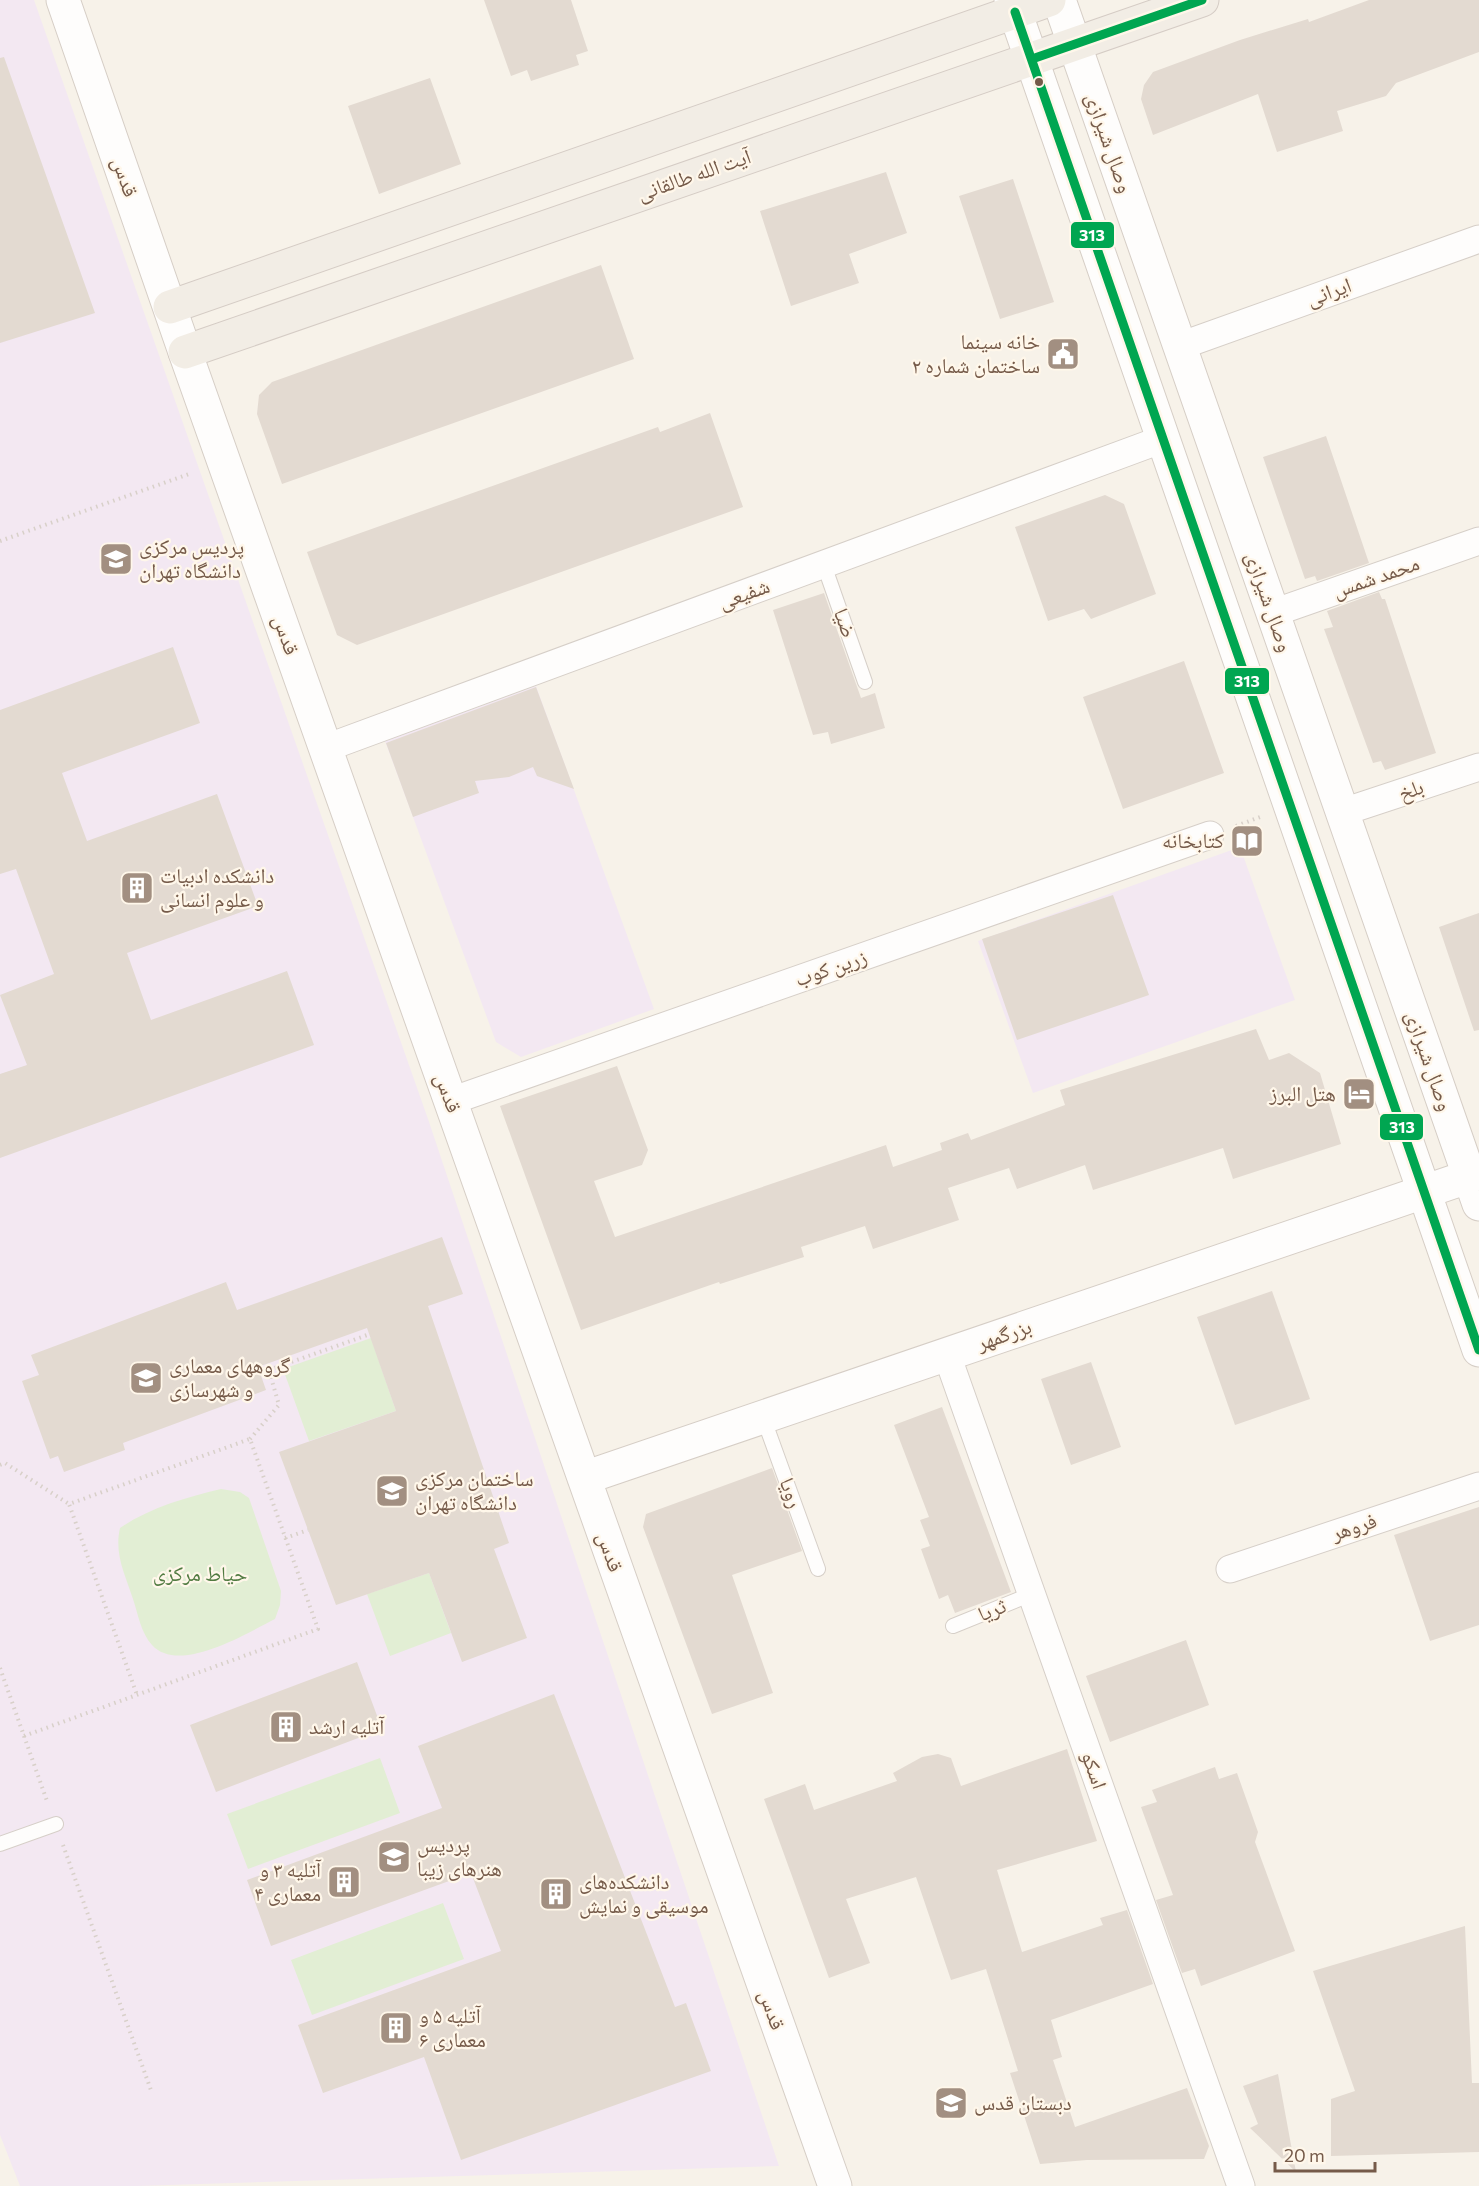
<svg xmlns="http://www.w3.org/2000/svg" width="1479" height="2186" font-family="Commissioner,'Noto Naskh Arabic',sans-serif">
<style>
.education{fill:#f3e8f2}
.green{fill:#e2eed4}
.building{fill:#e3dad1}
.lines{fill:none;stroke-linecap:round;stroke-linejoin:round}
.lane-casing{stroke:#d6cfc8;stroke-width:16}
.street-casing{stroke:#d6cfc8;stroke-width:29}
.secondary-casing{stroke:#d6cec6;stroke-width:35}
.primary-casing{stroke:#d5ccc5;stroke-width:35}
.path{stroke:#d8d0c9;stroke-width:4;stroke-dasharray:1.5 4.5;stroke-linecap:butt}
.lane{stroke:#fefdfc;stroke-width:14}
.street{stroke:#fefdfc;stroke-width:27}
.secondary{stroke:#fefdfc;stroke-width:33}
.primary{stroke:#f2ede5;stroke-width:33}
.bus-1-casing{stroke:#fff7ea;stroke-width:14}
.bus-1{stroke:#00a651;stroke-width:9}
.bus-dot{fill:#755a49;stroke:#fff7ea;stroke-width:2}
.labels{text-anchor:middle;stroke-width:4.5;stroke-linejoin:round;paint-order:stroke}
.street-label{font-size:21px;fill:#755a49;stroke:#fff7ea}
.poi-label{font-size:21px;fill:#755a49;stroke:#fff7ea;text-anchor:start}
.park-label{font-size:21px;fill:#517b41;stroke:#fff7ea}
.line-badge{stroke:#fff7ea;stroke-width:2}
.badge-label{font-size:16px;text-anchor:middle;font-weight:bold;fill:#fff}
</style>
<rect width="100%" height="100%" fill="#f7f2e9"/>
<path class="education" d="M 0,0 L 34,0 L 428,1119 L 779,2166 L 137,2186 L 20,2186 L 0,2135 Z
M 536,686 L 654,1009 L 521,1057 L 496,1042 L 385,741 Z
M 1240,847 L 1295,1000 L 1033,1093 L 978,941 Z"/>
<path class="green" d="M 371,1338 L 396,1411 L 309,1441 L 283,1369 Z
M 221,1489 L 240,1492 L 249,1498 L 281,1591 L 280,1605 L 275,1619 C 247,1633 179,1675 152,1645 C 141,1633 138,1614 133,1599 C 125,1574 114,1554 120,1528 C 149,1508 187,1497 221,1489 Z
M 429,1573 L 451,1633 L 390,1656 L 367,1594 Z
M 380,1758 L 400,1813 L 248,1869 L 227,1814 Z
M 443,1903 L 464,1959 L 312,2015 L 291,1960 Z"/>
<path class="building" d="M 484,0 L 571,0 L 588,51 L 576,55 L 579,65 L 531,81 L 527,70 L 511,76 Z
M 1369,0 L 1479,0 L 1479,52 L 1396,83 L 1386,96 L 1337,111 L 1343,131 L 1277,152 L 1258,94 L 1153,135 L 1141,99 L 1144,85 L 1153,72 L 1240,40 L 1308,19 L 1309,22 Z
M 4,57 L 95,313 L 0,343 L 0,58 Z
M 430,78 L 461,164 L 379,194 L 348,106 Z
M 886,172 L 907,233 L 849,254 L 859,283 L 791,306 L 760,211 Z
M 1013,179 L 1054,302 L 1000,319 L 959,196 Z
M 601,265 L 634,359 L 282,484 L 257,414 L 259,395 L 272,382 Z
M 710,413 L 743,507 L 357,645 L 337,635 L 307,552 L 658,427 L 660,432 Z
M 1326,436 L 1369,563 L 1317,581 L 1315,576 L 1305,579 L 1263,457 Z
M 1105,495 L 1124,504 L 1156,594 L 1091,619 L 1084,609 L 1048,621 L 1015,527 Z
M 1379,592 L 1382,599 L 1385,599 L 1436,753 L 1385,770 L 1381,761 L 1373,763 L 1324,629 L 1333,627 L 1327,611 Z
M 824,593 L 861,698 L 875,693 L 885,728 L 831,744 L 828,732 L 813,735 L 773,610 Z
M 173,647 L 200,723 L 62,773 L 87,841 L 217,794 L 258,906 L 127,953 L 151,1020 L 287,971 L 314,1045 L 0,1158 L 0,1074 L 27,1065 L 0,995 L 54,974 L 16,869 L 0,874 L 0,710 Z
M 1184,661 L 1224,773 L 1123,809 L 1083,697 Z
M 536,687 L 574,789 L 537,776 L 533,767 L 509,777 L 475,781 L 479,793 L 413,817 L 386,743 Z
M 1113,895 L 1149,995 L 1017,1040 L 982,939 Z
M 1479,913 L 1479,1030 L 1474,1031 L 1439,927 Z
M 1256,1029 L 1269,1060 L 1289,1053 L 1320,1073 L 1341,1144 L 1233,1179 L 1223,1148 L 1093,1190 L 1085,1165 L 1017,1189 L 1009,1168 L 948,1188 L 959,1220 L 873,1249 L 865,1226 L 801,1247 L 804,1257 L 720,1284 L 719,1282 L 581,1330 L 500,1106 L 617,1066 L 648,1150 L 642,1165 L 594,1181 L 615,1237 L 886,1145 L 893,1167 L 942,1150 L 940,1143 L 968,1133 L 971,1140 L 1065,1105 L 1060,1090 Z
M 442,1237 L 463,1294 L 428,1306 L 509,1543 L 494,1549 L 527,1638 L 462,1662 L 429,1573 L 336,1605 L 279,1452 L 396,1411 L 367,1328 L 258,1367 L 266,1390 L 123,1443 L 125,1450 L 64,1472 L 58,1456 L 50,1459 L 22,1381 L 39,1375 L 31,1355 L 226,1282 L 237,1310 Z
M 1272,1291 L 1310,1399 L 1235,1425 L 1197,1317 Z
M 1091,1362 L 1121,1447 L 1071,1465 L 1041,1379 Z
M 942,1407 L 1011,1592 L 955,1613 L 948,1595 L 939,1599 L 921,1549 L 930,1546 L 920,1520 L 929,1517 L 894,1425 Z
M 772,1468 L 802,1551 L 732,1575 L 773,1693 L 712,1714 L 643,1527 L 646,1514 Z
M 1479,1507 L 1479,1625 L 1430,1641 L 1394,1535 Z
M 1186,1640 L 1209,1705 L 1110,1742 L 1086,1676 Z
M 357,1662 L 382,1729 L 216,1792 L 190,1725 Z
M 554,1694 L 675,2007 L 686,2003 L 711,2071 L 461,2160 L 424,2057 L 323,2093 L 298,2025 L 501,1951 L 471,1873 L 271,1946 L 247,1880 L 442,1808 L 418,1746 Z
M 1067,1749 L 1097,1841 L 997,1870 L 1022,1952 L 1103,1925 L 1100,1918 L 1127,1910 L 1153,1984 L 1051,2020 L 1062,2057 L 1053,2060 L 1075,2127 L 1187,2088 L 1209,2146 L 1204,2159 L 1087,2160 L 1040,2164 L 1010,2073 L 1018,2071 L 986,1969 L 951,1980 L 916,1877 L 846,1899 L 870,1963 L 829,1978 L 764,1799 L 805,1784 L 814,1810 L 897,1781 L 893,1773 L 922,1757 L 938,1754 L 951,1758 L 961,1786 Z
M 1215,1767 L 1219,1779 L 1237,1773 L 1258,1832 L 1255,1842 L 1295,1951 L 1201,1986 L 1195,1969 L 1182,1973 L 1156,1900 L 1173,1895 L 1141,1807 L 1157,1802 L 1152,1790 Z
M 1465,1926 L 1472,2083 L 1479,2083 L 1479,2152 L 1331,2156 L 1331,2099 L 1355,2091 L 1313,1971 Z
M 1278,2074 L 1296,2172 L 1250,2128 L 1258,2124 L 1243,2086 Z"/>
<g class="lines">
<defs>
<path id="lane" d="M 824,565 L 865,682
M 763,1417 L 818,1569
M 953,1626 L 1032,1594
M 0,1844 L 56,1824"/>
<path id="street" d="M 1180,346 L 1479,239
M 1273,613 L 1479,541
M 326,748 L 1163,439
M 1343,812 L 1479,767
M 451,1101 L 1210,835
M 947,1355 L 1241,2186
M 1230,1569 L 1479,1486"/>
<path id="secondary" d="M 63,0 L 185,352 L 835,2186
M 1011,0 L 1479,1350
M 1059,0 L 1479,1204
M 584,1478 L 1479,1173"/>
<path id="primary" d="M 170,307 L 1049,0
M 185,352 L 1202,0"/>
</defs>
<use href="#lane" class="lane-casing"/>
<use href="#street" class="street-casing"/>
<use href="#secondary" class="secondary-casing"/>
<use href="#primary" class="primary-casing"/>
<path class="path" d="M 0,541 L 192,473
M 1236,826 L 1260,817
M 269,1370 L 370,1334
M 250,1439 L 279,1405 L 267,1364
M 0,1465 L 5,1463 L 69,1504
M 285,1538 L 308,1530
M 0,1668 L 47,1801
M 24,1736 L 318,1629 L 250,1439 L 69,1504 L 137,1695
M 63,1845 L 152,2093"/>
<use href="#lane" class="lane"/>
<use href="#street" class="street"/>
<use href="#secondary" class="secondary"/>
<use href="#primary" class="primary"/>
<defs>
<path id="bus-1" d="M 1015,12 L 1479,1350
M 1032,59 L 1202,0"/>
</defs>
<use href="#bus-1" class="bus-1-casing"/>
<use href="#bus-1" class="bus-1"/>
</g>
<defs>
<symbol id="civic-square" viewBox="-11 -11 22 22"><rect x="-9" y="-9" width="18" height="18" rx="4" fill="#a28f81" stroke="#fff7ea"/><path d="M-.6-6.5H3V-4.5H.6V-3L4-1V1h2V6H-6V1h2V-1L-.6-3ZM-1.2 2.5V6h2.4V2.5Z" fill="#fff"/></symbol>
<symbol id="university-square" viewBox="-11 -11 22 22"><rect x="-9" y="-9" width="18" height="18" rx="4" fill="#a28f81" stroke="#fff7ea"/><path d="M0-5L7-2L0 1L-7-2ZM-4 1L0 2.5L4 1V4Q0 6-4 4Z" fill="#fff"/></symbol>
<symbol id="library-square" viewBox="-11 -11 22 22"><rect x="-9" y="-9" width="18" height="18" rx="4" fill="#a28f81" stroke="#fff7ea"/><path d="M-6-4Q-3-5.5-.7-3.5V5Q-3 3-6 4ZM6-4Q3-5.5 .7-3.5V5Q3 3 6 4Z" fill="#fff"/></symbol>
<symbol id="building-square" viewBox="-11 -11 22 22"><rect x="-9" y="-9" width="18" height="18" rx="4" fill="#a28f81" stroke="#fff7ea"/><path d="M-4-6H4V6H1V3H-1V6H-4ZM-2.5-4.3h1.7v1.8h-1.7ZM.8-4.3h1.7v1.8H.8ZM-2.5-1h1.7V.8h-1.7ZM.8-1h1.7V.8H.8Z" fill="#fff"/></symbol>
<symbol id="hotel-square" viewBox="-11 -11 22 22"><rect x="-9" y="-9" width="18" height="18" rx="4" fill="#a28f81" stroke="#fff7ea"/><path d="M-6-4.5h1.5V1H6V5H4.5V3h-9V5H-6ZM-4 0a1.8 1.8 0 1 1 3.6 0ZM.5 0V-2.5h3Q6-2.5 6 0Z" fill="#fff"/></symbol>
<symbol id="school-square" viewBox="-11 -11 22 22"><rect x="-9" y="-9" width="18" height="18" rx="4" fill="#a28f81" stroke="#fff7ea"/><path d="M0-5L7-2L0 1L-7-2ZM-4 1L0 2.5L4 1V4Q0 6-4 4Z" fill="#fff"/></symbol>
</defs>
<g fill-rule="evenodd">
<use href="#civic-square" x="1044" y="335" width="38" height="38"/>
<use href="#university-square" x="97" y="540" width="38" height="38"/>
<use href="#library-square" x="1228" y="822" width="38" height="38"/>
<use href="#building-square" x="118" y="869" width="38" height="38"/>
<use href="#hotel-square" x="1340" y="1075" width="38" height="38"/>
<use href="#university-square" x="127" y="1359" width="38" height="38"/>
<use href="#university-square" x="373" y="1472" width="38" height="38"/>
<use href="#building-square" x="267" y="1708" width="38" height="38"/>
<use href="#university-square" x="375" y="1838" width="38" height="38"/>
<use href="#building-square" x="325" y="1863" width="38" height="38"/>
<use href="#building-square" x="537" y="1875" width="38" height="38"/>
<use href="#building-square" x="377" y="2009" width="38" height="38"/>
<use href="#school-square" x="932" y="2084" width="38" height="38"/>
</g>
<circle class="bus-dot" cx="1039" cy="82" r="5"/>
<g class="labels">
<g class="street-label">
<text transform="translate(1109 143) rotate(71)" y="7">وصال شیرازی</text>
<text transform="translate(694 175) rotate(-19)" y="7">آیت الله طالقانی</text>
<text transform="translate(125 177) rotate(71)" y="7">قدس</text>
<text transform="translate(1329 292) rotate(-20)" y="7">ایرانی</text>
<text transform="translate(1376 577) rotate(-19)" y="7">محمد شمس</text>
<text transform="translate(744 594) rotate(-20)" y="7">شفیعی</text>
<text transform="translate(1269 602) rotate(71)" y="7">وصال شیرازی</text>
<text transform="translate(845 623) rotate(70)" y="7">ضیا</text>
<text transform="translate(286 635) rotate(71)" y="7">قدس</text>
<text transform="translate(1411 790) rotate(-19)" y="7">بلخ</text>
<text transform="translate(831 968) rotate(-19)" y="7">زرین کوب</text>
<text transform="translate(1429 1061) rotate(71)" y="7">وصال شیرازی</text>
<text transform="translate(448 1093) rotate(70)" y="7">قدس</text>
<text transform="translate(1004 1335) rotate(-19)" y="7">بزرگمهر</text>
<text transform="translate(791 1493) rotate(70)" y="7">رویا</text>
<text transform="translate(1354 1527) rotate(-18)" y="7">فروهر</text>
<text transform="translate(610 1552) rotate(71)" y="7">قدس</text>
<text transform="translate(992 1610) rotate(-22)" y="7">ثریا</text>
<text transform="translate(1094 1770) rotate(71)" y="7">اسکو</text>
<text transform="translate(772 2010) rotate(71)" y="7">قدس</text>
</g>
<g class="poi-label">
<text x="1040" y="349" text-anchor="end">خانه سینما<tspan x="1040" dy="24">ساختمان شماره ۲</tspan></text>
<text x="139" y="554">پردیس مرکزی<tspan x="139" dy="24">دانشگاه‌ تهران</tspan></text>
<text x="1224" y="848" text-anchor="end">کتابخانه</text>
<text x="160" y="883">دانشکده ادبیات<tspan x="160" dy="24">و علوم انسانی</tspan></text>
<text x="1336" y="1101" text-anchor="end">هتل البرز</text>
<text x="169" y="1373">گروههای معماری<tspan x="169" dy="24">و شهرسازی</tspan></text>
<text x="415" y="1486">ساختمان مرکزی<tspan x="415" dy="24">دانشگاه تهران</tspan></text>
<text x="309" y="1734">آتلیه ارشد</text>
<text x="417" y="1852">پردیس<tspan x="417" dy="24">هنرهای زیبا</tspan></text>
<text x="321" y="1877" text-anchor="end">آتلیه ۳ و<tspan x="321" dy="24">۴ معماری</tspan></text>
<text x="579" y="1889">دانشکده‌های<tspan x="579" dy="24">موسیقی و نمایش</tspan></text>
<text x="419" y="2023">آتلیه ۵ و<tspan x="419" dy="24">۶ معماری</tspan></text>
<text x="974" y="2110">دبستان قدس</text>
</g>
<g class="park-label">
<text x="200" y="1581">حیاط مرکزی</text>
</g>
</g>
<g class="line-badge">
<rect x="1070" y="221" width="45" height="28" rx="6" fill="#00a651"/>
<rect x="1224" y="667" width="46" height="28" rx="6" fill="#00a651"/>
<rect x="1379" y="1113" width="45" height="28" rx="6" fill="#00a651"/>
</g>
<g class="badge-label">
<text x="1092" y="241">313</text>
<text x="1247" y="687">313</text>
<text x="1402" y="1133">313</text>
</g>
<path d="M1275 2162v9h100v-9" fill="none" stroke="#755a49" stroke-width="3"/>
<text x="1284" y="2162" font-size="18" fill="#755a49" stroke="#fff7ea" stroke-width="4.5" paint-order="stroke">20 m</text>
</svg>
